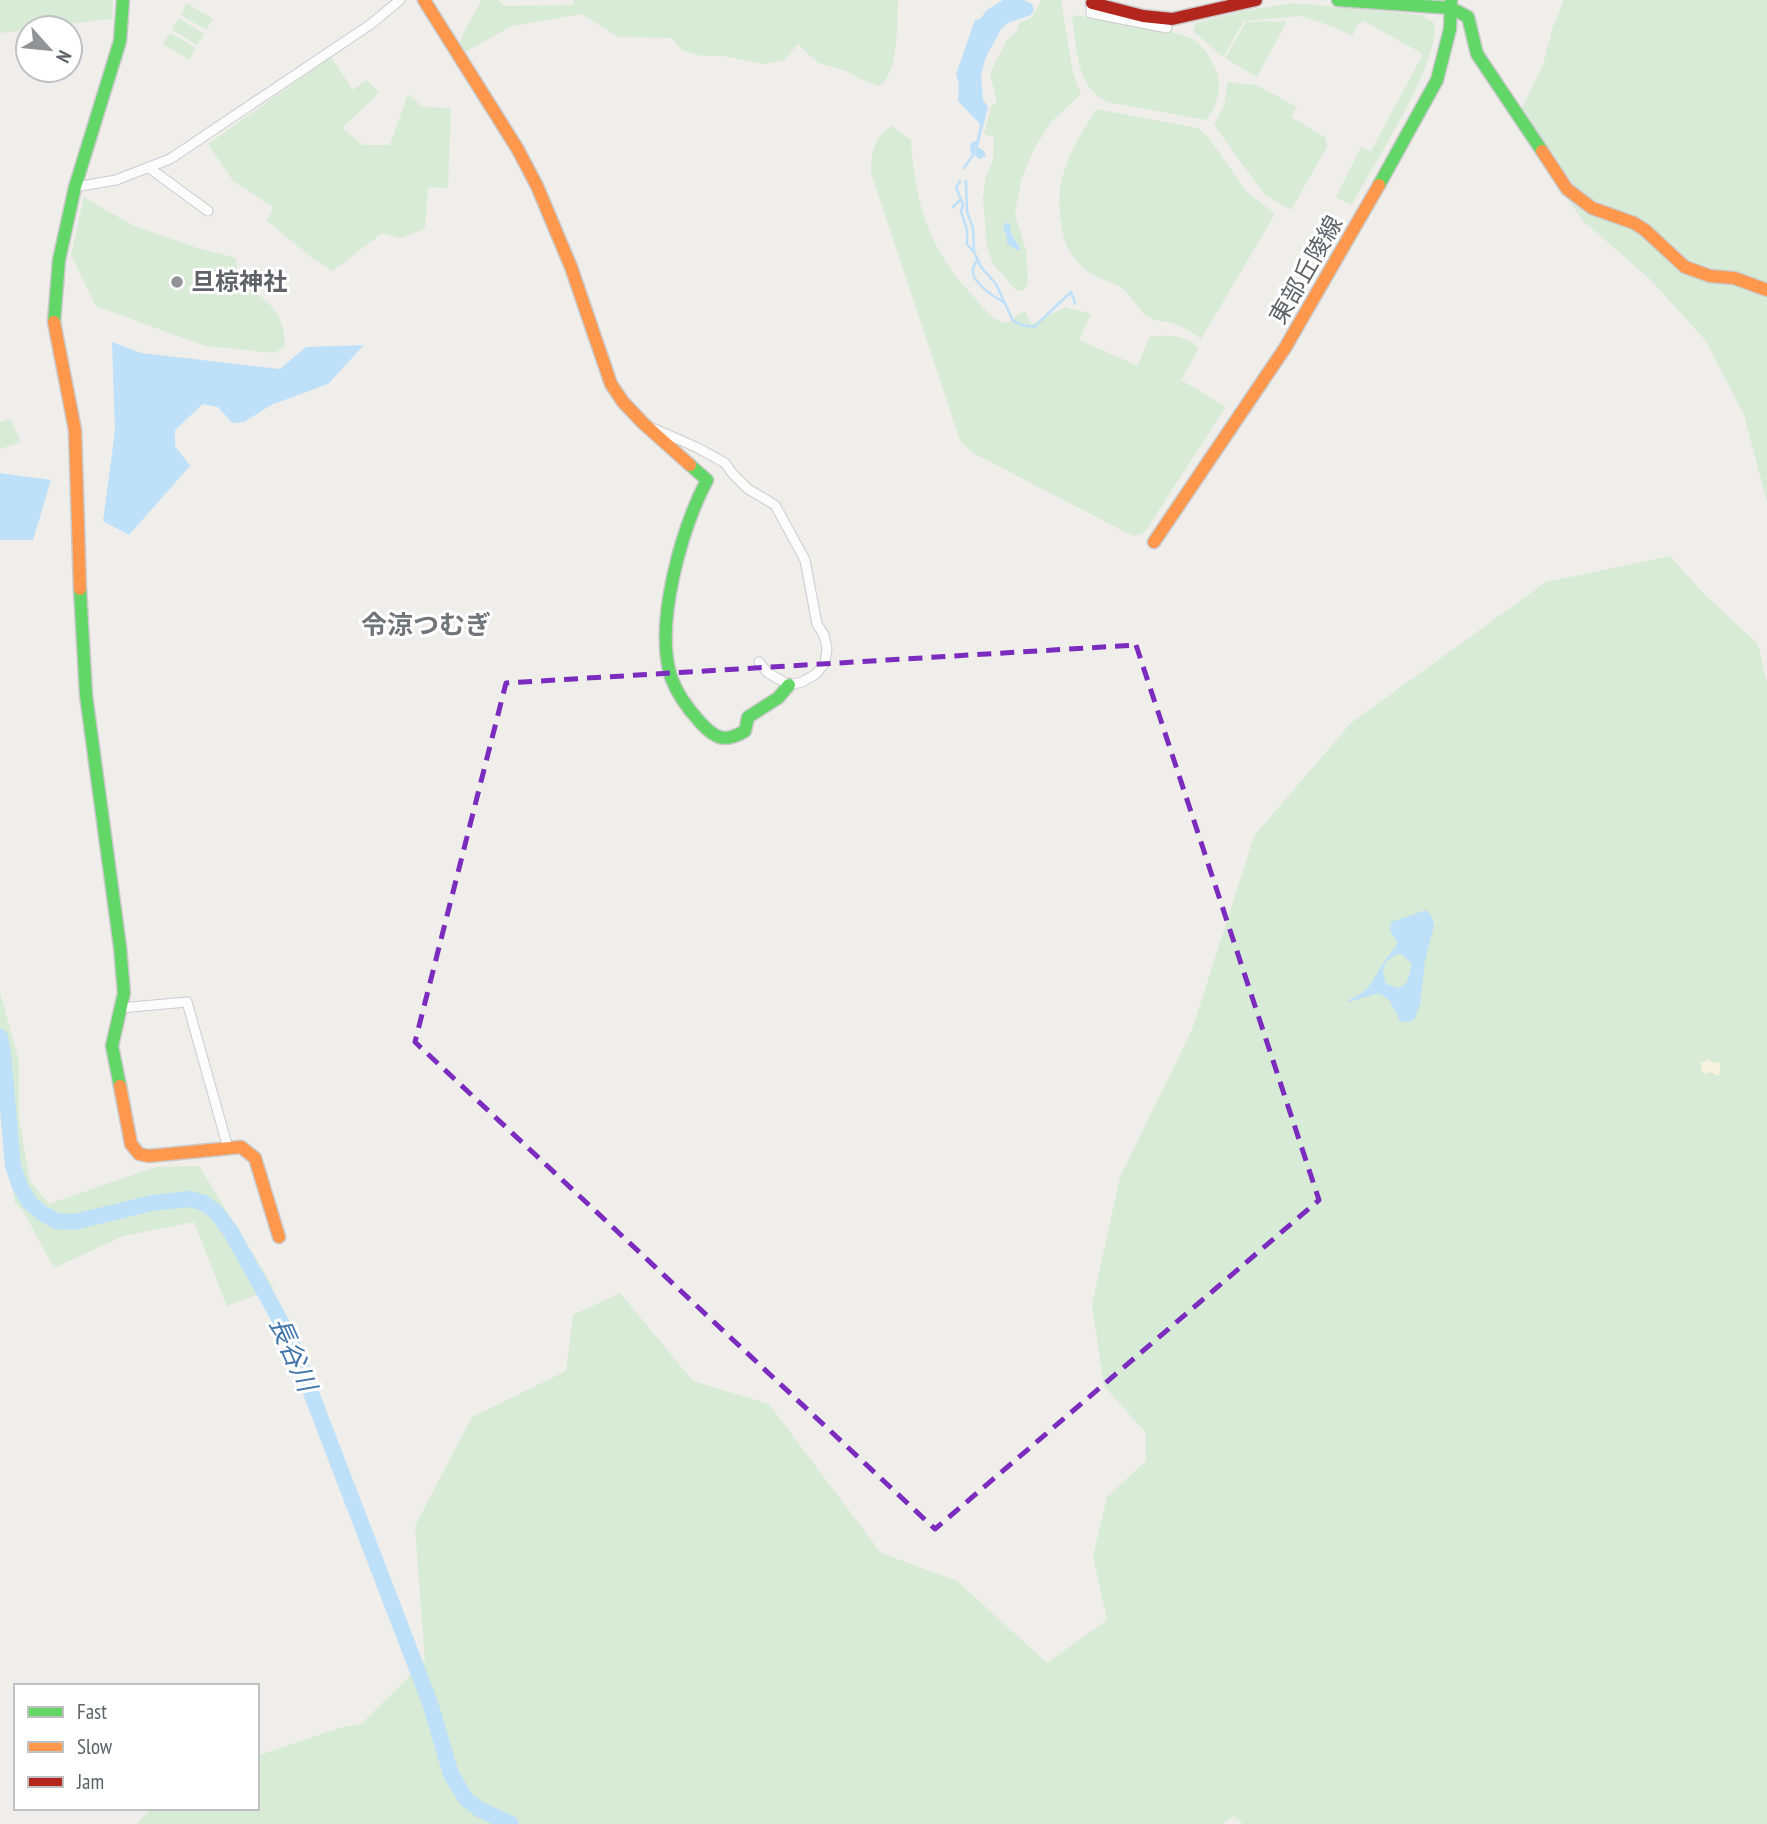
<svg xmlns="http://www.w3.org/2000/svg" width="1767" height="1824" font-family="'PT Sans Narrow','Noto Sans JP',sans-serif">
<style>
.green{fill:#d8ebd6}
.sand{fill:#f6f1e1}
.water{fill:#bfe0f9;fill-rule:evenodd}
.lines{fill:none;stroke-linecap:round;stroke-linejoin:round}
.stream{stroke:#bfe0f9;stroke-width:2.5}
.river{stroke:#bfe0f9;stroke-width:16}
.street-casing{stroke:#cbcccc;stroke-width:11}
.fast-casing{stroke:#cacacb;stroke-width:15}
.slow-casing{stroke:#cacacb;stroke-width:15}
.jam-casing{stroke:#cacacb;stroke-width:15}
.street{stroke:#fdfcfc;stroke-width:9}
.fast{stroke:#63d668;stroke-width:12}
.slow{stroke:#ff974d;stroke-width:12}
.jam{stroke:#b3261e;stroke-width:12}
.marked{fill:none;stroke:#7b2cbf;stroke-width:5;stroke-dasharray:14 9;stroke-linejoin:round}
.poi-dot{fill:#919496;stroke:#fff;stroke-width:2.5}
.labels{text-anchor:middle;stroke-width:6;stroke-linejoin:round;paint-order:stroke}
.street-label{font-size:24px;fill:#5f6368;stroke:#fff}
.poi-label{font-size:24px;font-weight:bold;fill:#5f6368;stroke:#fff;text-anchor:start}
.neighbourhood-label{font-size:26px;font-weight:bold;fill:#70757a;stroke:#fff}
.water-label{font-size:26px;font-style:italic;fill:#4174aa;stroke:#fff}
</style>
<rect width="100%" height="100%" fill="#efeeea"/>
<path class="green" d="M 0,0 L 113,0 L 112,19 L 28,28 L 28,30 L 0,33 Z
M 482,0 L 498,0 L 504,6 L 573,5 L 574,0 L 898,0 C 897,22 899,74 879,86 L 860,79 L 847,71 L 818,63 L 798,44 L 785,60 L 764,64 L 723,56 L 702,56 L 683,51 L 672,38 L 618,37 L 582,14 L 512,26 L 460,55 L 457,49 C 464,31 472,16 482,0 Z
M 1042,0 L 1061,0 L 1073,73 L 1081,94 L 1051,122 L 1035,147 L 1021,180 L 1015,214 L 1026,251 L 1028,284 L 1023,291 L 1015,289 L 993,264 L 987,246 L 983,198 L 985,180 L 993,159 L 994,137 L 984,134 L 991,107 L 997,102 L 990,73 L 1007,40 L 1017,31 L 1019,23 L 1031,18 Z
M 1564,0 L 1767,0 L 1767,502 L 1744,415 L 1706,341 L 1650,279 L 1583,221 L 1515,123 L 1543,65 L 1553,26 Z
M 187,3 L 213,19 L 206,30 L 181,15 Z
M 1294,3 L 1422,15 L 1434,23 C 1441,63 1372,165 1352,205 L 1336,197 L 1361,147 L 1371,151 L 1423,54 L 1364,21 L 1358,24 L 1352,36 L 1335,27 L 1300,16 L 1244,21 L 1223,57 L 1193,31 L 1196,23 L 1244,11 Z
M 1072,15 C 1098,19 1175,28 1194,40 C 1205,48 1210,58 1216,70 C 1223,87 1217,107 1206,120 L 1107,102 C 1075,86 1077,47 1072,15 Z
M 179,18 L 204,34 L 197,45 L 172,30 Z
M 1287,21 L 1257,77 L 1225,58 L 1246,22 Z
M 170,33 L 196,48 L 189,60 L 163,44 Z
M 331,57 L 353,90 L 367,80 L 379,93 L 342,128 L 363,145 L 390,145 L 408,94 L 423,107 L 451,108 L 448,188 L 428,187 L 425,229 L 401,238 L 382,233 L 333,271 L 312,258 L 266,220 L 274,208 L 233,181 L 208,144 Z
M 1228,82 L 1256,85 L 1297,107 L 1291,117 L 1326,138 L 1327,147 L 1291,210 L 1265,195 L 1214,125 L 1224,105 Z
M 1096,109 L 1198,128 L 1208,137 L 1246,191 L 1275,214 L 1201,339 C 1191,332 1180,324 1168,322 C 1160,321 1154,321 1148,317 C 1137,309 1133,296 1123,289 C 1110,280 1093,278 1081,266 C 1071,257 1064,242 1062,228 C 1052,179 1072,149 1096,109 Z
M 892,126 L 911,140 C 915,204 929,250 974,297 C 984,308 992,321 1007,323 L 1024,311 L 1032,324 L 1065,307 L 1091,314 L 1079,340 L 1138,366 L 1149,337 C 1172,335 1180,334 1199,348 L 1181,380 L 1226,407 L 1144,533 L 1133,536 L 973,453 L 960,441 L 871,173 C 871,153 874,137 892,126 Z
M 84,197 L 130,224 L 197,248 L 236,258 L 239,281 C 267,302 284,308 285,346 L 275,353 L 205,346 L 96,306 L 71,255 Z
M 10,419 L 21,442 L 0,449 L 0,422 Z
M 1670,556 L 1704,594 L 1758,644 L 1767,683 L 1767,1824 L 1243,1824 L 1234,1816 L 1221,1824 L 137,1824 L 152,1808 L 257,1808 L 257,1756 L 342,1727 L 361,1724 L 425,1661 L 415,1526 L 472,1417 L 566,1371 L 573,1315 L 620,1293 L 693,1381 L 769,1404 L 881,1553 L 957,1581 L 1047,1663 L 1107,1620 L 1093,1556 L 1107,1497 L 1146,1461 L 1146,1433 L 1104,1386 L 1092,1305 L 1120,1177 L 1192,1030 L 1254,836 L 1351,723 L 1546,582 Z
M 0,992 L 19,1062 L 19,1118 L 30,1181 L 49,1204 L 156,1167 L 199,1166 L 274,1288 L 227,1306 L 194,1222 L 123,1236 L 54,1268 L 23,1211 L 15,1203 L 0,1076 Z"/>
<path class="sand" d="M 1709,1059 L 1711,1062 L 1721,1063 L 1719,1076 L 1710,1072 L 1705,1074 L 1702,1072 L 1701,1063 Z"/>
<path class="water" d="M 1003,0 L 1024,0 L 1032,4 L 1034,10 L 1031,15 L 1008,23 L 1001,29 L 985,59 L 981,77 L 983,100 L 988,107 L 978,147 L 984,151 L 986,156 L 980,159 L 970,152 L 971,143 L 977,140 L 980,124 L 958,101 L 959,84 L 956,74 L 975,20 L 980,19 L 987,10 Z
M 1005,223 L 1010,223 L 1011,233 L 1020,248 L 1019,251 L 1007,244 L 1007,237 L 1003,228 Z
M 112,342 L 141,353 L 280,369 L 306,347 L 364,345 L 328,384 L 271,405 L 244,422 L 232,423 L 218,407 L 203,404 L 175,430 L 175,446 L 190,466 L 129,535 L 103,521 L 115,431 Z
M 0,473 L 51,480 L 33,540 L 0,540 Z
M 1426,910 L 1432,917 L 1434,926 L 1425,961 L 1420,1005 L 1414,1020 L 1407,1022 L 1400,1021 L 1390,1001 L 1379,993 L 1349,1002 L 1348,1000 C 1371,991 1371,982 1384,962 C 1388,955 1394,950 1398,943 L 1390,931 L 1391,922 ZM 1397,954 L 1402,955 L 1412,964 L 1407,982 L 1399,988 L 1386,984 L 1383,971 L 1386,962 Z"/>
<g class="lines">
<path class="stream" d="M 964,168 L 973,155
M 966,181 L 967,212 L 973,228 L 974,252 L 981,267 L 996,284 L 1013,321 L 1021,325 L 1034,327 L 1071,292 L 1075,303
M 961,199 L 963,205 L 961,211 L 967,230 L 967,244 L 974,252
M 953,207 L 961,199 L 956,188 L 960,181
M 978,259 C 977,260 973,267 973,269 C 970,281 994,297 1003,302"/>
<path class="river" d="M 0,1037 L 3,1053 L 13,1166 L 20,1186 L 29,1202 L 43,1214 L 57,1221 L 74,1222 L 152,1203 L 190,1199 L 204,1203 L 217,1213 L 231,1232 L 290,1338 L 430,1703 L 451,1774 L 466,1799 L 479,1809 L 511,1824"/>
<defs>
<path id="street" d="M 1091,0 L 1091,13 L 1167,28
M 148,167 L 208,211
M 75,187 L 116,180 L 170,159 L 371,24 L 400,0
M 655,429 L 698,448 L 725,463 L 732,473 L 748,489 L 775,505 L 805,560 L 817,624 L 824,635 L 827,648 L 825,663 L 816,674 L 802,682 L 789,685 L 768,673 L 759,662
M 120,1008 L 187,1002 L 228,1148"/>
<path id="fast" d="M 1338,0 L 1451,8 L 1468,17 L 1477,54 L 1542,151
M 1379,185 L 1437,80 L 1450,29 L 1451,0
M 54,322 L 59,260 L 75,187 L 120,41 L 123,0
M 690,465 L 707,480 C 682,528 654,623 671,677 C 677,694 688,709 700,722 C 715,739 725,743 745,731 L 748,717 L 778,698 L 789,685
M 80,589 L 86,695 L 120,947 L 124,993 L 112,1046 L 120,1086"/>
<path id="slow" d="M 424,0 L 517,148 L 537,186 L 571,267 L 611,384 L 623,402 L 644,424 L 690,465
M 1542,151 L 1567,189 L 1592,208 L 1634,223 L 1645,230 L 1685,267 L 1710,276 L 1734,278 L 1767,290
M 54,322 L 75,430 L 80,589
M 1154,542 L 1285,348 L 1379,185
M 120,1086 L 131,1144 L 139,1154 L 149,1156 L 241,1147 L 255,1158 L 279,1237"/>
<path id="jam" d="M 1092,3 L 1143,16 L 1172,19 L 1256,0"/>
</defs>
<use href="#street" class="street-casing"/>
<use href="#fast" class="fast-casing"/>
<use href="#slow" class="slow-casing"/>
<use href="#jam" class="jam-casing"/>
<use href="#street" class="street"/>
<use href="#fast" class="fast"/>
<use href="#slow" class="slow"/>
<use href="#jam" class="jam"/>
</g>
<path class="marked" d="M 1136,645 L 1319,1200 L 935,1529 L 415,1042 L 506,683 Z"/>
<circle class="poi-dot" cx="177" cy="282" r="7"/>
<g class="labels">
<g class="street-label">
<text transform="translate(1306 270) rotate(-60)" y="8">東部丘陵線</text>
</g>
<g class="poi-label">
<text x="191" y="290">旦椋神社</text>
</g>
<g class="neighbourhood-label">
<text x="426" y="634">令涼つむぎ</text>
</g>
<g class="water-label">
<text transform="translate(293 1354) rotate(66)" y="9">長谷川</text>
</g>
</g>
<rect x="14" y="1684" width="245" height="126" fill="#ffffff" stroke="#bfc1c3" stroke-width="2"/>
<rect x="28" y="1707" width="35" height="10" fill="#63d668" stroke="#bfc1c3" stroke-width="2"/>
<text x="77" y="1719" font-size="21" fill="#5f6368">Fast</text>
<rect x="28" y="1742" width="35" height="10" fill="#ff974d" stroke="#bfc1c3" stroke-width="2"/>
<text x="77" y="1754" font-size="21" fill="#5f6368">Slow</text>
<rect x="28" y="1777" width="35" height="10" fill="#b3261e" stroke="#bfc1c3" stroke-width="2"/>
<text x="77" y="1789" font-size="21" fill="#5f6368">Jam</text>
<g transform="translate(49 49) rotate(117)"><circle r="33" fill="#ffffff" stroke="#bfc1c3" stroke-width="2"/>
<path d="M0-5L12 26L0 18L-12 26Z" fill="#919496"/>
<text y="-10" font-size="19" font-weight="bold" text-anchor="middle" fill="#5f6368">N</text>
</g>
</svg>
